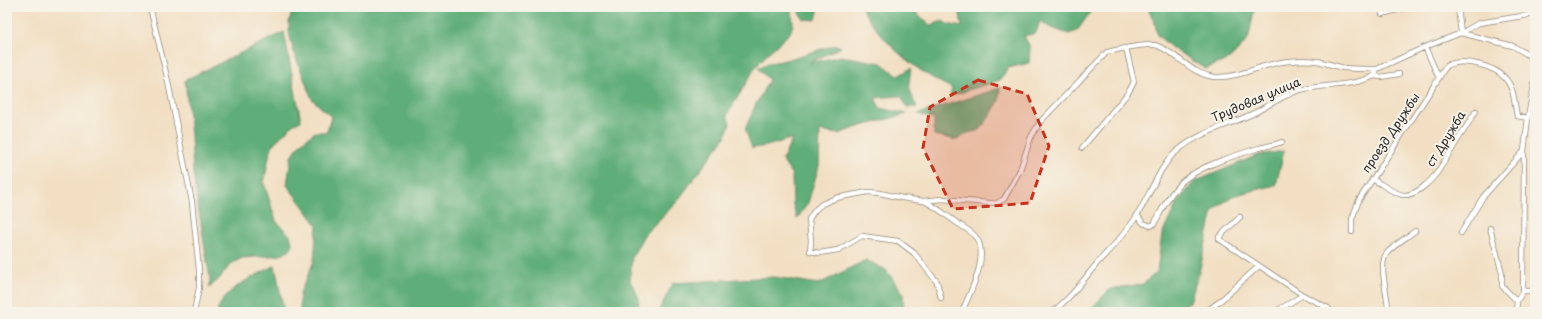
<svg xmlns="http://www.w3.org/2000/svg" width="1542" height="319" font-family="'Playpen Sans',sans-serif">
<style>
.forest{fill:#5ead78;stroke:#446c52}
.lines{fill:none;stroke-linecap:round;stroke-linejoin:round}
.street-casing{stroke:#8e8577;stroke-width:6}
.street{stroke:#fff;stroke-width:4.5}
.marked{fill:#c8321e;fill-opacity:0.2;stroke:#c8321e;stroke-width:3;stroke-dasharray:8 5;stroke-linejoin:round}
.labels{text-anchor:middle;stroke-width:4;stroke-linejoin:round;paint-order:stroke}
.street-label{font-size:12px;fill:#2b2b2b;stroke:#f7f3e8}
</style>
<rect width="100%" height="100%" fill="#f7f3e8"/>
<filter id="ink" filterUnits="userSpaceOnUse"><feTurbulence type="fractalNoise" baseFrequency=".025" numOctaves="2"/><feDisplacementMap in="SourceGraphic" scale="8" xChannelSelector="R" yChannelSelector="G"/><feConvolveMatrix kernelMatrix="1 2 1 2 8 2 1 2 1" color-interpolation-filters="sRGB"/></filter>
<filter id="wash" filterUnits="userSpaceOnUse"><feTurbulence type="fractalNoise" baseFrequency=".012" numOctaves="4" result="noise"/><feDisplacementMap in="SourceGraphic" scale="16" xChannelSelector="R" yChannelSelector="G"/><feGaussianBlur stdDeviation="0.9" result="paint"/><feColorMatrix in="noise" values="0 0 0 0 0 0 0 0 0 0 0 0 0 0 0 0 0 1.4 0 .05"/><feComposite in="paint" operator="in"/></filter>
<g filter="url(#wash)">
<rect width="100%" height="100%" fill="#f2dfc3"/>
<path class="forest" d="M 293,7 L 792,7 L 793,25 L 790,33 L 768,53 L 755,68 L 727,115 L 730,124 L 725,137 L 676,203 L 644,235 L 632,257 L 630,281 L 639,298 L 638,312 L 300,312 L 300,293 L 314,261 L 317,225 L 287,185 L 291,157 L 301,143 L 315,132 L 327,132 L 331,117 L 312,99 L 293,50 L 289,32 L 289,22 Z
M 796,7 L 819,7 L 816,20 L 803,19 Z
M 861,7 L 915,7 L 918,15 L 930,25 L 943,21 L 947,24 L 962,27 L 959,7 L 1094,7 L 1077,31 L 1069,34 L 1051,28 L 1040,21 L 1036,33 L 1024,36 L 1030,47 L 1029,63 L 1008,68 L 1000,80 L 950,96 L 952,88 C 914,71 882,42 861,7 Z
M 1147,7 L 1255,7 L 1248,40 L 1230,59 L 1205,69 L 1171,47 L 1157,35 L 1155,23 Z
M 284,32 L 301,121 L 294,124 L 273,144 L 269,156 L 264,183 L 276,221 L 290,235 L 293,247 L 281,255 L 242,258 L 231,264 L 219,279 L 209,288 L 210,279 L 203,237 L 193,173 L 191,136 L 185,80 Z
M 836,45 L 841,47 L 809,63 L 841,56 L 881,63 L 898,76 L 911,68 C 908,86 909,91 917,107 L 907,107 L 901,96 L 875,98 L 880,108 L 907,114 L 858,127 L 838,134 L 820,131 L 819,166 L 808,203 L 797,219 L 793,205 L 792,175 L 782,160 L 793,138 L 767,146 L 752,148 L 745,129 L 756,104 L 769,80 L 758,68 L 768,63 L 782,61 Z
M 1000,88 L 999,101 L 990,116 L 980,130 L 968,133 L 957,140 L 934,135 L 934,119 L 918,114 Z
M 1284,151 L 1276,185 L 1232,196 L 1213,211 L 1200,268 L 1190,302 L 1173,312 L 1088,312 L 1110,289 L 1143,284 L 1157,272 L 1162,234 L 1178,201 L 1194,182 L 1258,155 Z
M 866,260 L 886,270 L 903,293 L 904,312 L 658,312 L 673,283 L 774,277 L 819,284 Z
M 275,265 L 284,312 L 217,312 C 225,286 254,278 275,265 Z"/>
</g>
<g filter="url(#ink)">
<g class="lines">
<defs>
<path id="street" d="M 150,7 L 167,77 L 192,202 L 199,270 L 199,288 L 194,312
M 1458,7 L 1461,33 L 1479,23 L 1535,14
M 1382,14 L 1408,7
M 1374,76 L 1381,77 L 1399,74
M 1439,78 C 1442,73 1444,67 1450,64 C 1465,59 1495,66 1505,78 C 1515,89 1514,103 1517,116 L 1528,118
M 1082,148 L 1128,93 L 1134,82 L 1126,48
M 1372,179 C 1380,183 1395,194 1403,195 C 1416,196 1430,182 1437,173 L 1476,111
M 924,201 C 935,206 943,213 953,220 C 960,226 969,229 975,236 C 991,255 970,292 962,312
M 1137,215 L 1143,223 L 1151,226 L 1154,224 C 1163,208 1172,188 1188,177 C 1206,164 1237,155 1259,148 C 1267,146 1274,145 1282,142
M 1240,217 L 1219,237 L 1219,239 L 1303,295 L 1328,308 L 1332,312
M 1490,228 L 1502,273 L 1502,286 L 1517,301
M 1352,232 L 1352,219 L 1359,200 L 1439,78 L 1425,47
M 1461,233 L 1483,197 L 1524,151
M 1523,291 L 1535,291
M 941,298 L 937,282 L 914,253 L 898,241 L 862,236 L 838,250 L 819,253 L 810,251 L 811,241 L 809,219 L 815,210 L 822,204 L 836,198 L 868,192 L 880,193 L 902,198 L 923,201 L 942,199 L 989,203 L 997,203 L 1004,199 L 1020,170 L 1031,137 L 1040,122 L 1107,52 C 1116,50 1150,42 1158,46 C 1178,54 1193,76 1216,77 C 1242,78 1265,62 1290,61 C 1299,60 1309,60 1317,61 C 1326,63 1335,66 1344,68 C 1355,69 1366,69 1377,69
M 1052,312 C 1071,298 1084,279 1099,261 C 1112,247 1126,233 1136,217 C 1148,199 1160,165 1176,152 C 1198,132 1228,126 1254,113 C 1268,106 1285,94 1300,90 C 1325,84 1351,87 1374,76 L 1377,69 L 1425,47 L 1461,33 L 1513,46 L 1535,59
M 1205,312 L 1219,302 L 1259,266
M 1275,312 L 1303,295
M 1388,312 C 1389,296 1377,265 1387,253 C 1394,245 1406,238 1415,231
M 1516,312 L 1517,301 L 1523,291 L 1524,151 L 1528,118 L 1535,79"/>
</defs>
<use href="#street" class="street-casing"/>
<use href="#street" class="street"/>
</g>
</g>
<path class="marked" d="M 978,80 L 1027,94 L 1049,146 L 1030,203 L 953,209 L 923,148 L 930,107 Z"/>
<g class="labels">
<g class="street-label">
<text transform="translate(1256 100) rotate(-23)" y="4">Трудовая улица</text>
<text transform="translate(1391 133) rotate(-56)" y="4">проезд Дружбы</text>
<text transform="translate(1446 139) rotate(-58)" y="4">ст Дружба</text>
</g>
</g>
<rect width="1542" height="319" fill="none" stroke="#f7f3e8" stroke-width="24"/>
</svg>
